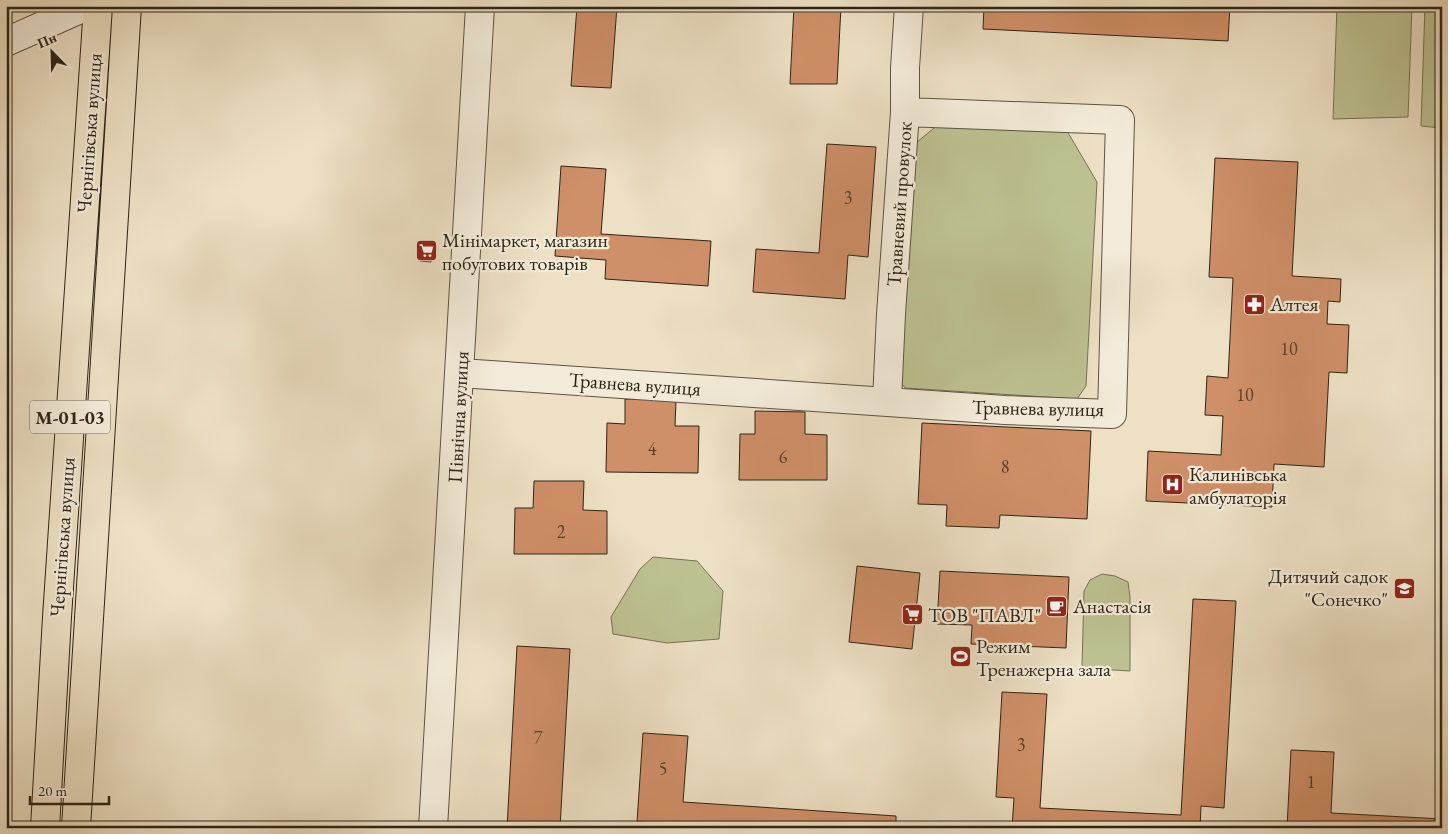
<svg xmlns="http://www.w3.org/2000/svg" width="1448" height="834" font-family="'EB Garamond',serif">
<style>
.green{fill:#bdc191;stroke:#757254}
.building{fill:#cf8f68;stroke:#2d2418}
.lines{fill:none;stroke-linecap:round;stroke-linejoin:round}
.minor-casing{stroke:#5d5343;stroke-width:30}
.major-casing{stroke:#2d2418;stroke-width:30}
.minor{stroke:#f3ebd9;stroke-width:28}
.major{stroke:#ede0c4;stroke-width:28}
.labels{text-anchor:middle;stroke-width:4.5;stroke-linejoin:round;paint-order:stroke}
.number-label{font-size:18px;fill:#563f2c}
.shield{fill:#f3ebd9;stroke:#686052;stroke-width:1}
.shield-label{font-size:19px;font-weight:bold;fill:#2d2418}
.street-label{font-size:20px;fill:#2d2418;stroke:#f3ebd9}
.poi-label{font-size:20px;fill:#2d2418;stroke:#f3ebd9;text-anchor:start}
</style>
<rect width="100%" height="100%" fill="#ede0c4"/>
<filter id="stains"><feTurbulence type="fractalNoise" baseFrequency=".004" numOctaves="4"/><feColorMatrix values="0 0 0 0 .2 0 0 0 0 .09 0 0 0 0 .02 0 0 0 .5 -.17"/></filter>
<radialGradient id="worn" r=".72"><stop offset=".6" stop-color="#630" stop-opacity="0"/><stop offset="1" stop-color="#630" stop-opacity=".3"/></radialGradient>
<path class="green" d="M 1337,6 L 1412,6 L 1408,117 L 1333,119 Z
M 1425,6 L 1442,6 L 1442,128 L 1421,126 Z
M 939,124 L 1067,131 L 1097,182 L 1086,386 L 1077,399 L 905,388 L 893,372 L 906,151 Z
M 653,557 L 697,561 L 723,591 L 719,639 L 667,643 L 613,634 L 611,617 L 640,569 Z
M 1102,574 L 1115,576 L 1128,582 L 1130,597 L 1130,671 L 1082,668 L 1084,591 L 1090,580 Z"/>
<path class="building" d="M 577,6 L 617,6 L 611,88 L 571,86 Z
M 794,6 L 841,6 L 837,84 L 790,84 Z
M 984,6 L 1230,6 L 1228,41 L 983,29 Z
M 827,144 L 876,147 L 868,257 L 848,255 L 845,299 L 753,292 L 756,249 L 819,253 Z
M 1215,158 L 1298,162 L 1292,276 L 1341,279 L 1340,302 L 1328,301 L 1327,324 L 1349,325 L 1347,373 L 1329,372 L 1324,467 L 1274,464 L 1272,507 L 1146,501 L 1148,451 L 1221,455 L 1223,416 L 1205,415 L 1207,376 L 1228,378 L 1233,278 L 1209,277 Z
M 561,166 L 606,169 L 601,234 L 711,241 L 708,286 L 605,279 L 606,260 L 555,256 Z
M 422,241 L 433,241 L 431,262 L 420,261 Z
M 625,399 L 676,400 L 675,426 L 699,426 L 698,473 L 606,472 L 607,423 L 625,424 Z
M 755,411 L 805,412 L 805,434 L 827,435 L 827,480 L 739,480 L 740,434 L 755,434 Z
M 922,423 L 1091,431 L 1087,519 L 1000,515 L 999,528 L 946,526 L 947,505 L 918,504 Z
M 534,481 L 584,481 L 583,510 L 607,511 L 607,554 L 514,554 L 515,508 L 533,508 Z
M 857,566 L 920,573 L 912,649 L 849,642 Z
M 940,571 L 1069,577 L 1066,648 L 971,644 L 972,625 L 937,624 Z
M 1193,599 L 1236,601 L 1224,808 L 1201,806 L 1200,828 L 1012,828 L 1014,798 L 996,797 L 1002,692 L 1047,694 L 1040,808 L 1181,815 Z
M 517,646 L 570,649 L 560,828 L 507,828 Z
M 643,733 L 688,736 L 683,802 L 896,816 L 896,828 L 687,828 L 687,825 L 637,822 Z
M 1291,750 L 1334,752 L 1331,813 L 1442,819 L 1442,828 L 1287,828 Z"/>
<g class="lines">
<defs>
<path id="minor" d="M 6,42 L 87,6
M 460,373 L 1005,410 L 1112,414 L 1120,120 L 905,112
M 887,401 L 891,314 L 905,112 L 905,68 L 909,6
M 433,828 L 480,6"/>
<path id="major" d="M 45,828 L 57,617 L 98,6
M 76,828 L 127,6"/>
</defs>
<use href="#minor" class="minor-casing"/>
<use href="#major" class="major-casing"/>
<use href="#minor" class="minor"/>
<use href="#major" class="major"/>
</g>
<defs>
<symbol id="supermarket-square" viewBox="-11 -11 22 22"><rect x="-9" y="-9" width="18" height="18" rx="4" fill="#8f2418" stroke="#f3ebd9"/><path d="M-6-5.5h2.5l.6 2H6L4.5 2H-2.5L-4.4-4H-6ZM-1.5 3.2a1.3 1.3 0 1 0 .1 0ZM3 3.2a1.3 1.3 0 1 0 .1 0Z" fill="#fff"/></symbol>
<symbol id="pharmacy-square" viewBox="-11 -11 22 22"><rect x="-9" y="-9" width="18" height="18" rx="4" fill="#8f2418" stroke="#f3ebd9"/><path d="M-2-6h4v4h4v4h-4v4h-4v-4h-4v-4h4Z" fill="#fff"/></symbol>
<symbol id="hospital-square" viewBox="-11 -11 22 22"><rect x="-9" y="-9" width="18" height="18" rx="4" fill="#8f2418" stroke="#f3ebd9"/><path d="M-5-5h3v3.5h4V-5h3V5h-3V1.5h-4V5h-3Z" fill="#fff"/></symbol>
<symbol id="school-square" viewBox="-11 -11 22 22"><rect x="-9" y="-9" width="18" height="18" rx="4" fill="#8f2418" stroke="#f3ebd9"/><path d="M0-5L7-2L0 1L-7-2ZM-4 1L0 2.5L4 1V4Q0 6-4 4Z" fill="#fff"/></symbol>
<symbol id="cafe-square" viewBox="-11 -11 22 22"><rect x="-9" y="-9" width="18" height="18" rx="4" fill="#8f2418" stroke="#f3ebd9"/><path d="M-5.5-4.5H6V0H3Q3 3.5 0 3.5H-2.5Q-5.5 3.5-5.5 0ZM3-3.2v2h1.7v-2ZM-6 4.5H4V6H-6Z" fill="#fff"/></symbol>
<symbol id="stadium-square" viewBox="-11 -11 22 22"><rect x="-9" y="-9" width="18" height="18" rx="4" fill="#8f2418" stroke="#f3ebd9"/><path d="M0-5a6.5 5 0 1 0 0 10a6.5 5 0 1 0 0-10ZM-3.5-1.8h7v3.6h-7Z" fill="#fff"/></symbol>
</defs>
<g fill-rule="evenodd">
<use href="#supermarket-square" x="414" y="238" width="25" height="25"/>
<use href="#pharmacy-square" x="1242" y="292" width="25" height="25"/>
<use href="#hospital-square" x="1160" y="472" width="25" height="25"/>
<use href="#school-square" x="1392" y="576" width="25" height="25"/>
<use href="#cafe-square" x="1044" y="594" width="25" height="25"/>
<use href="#supermarket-square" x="900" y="602" width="25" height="25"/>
<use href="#stadium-square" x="948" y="644" width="25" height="25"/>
</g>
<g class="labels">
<g class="number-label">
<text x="848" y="204">3</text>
<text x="1289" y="355">10</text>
<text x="1245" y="401">10</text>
<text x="652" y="455">4</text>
<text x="783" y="463">6</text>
<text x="1005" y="473">8</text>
<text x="561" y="538">2</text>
<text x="538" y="744">7</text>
<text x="1021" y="751">3</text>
<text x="663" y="775">5</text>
<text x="1311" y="788">1</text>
</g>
<rect class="shield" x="30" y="400.5" width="80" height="33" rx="4"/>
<g class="shield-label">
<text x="70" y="424">М-01-03</text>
</g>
<g class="street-label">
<text transform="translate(89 133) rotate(-86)" y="7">Чернігівська вулиця</text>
<text transform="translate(899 204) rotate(-86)" y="7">Травневий провулок</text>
<text transform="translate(635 384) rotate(4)" y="7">Травнева вулиця</text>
<text transform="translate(1038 408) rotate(1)" y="7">Травнева вулиця</text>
<text transform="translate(458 417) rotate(-87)" y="7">Північна вулиця</text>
<text transform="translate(62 537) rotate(-86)" y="7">Чернігівська вулиця</text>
</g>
<g class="poi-label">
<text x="442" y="247">Мінімаркет, магазин<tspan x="442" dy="23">побутових товарів</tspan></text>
<text x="1270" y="311">Алтея</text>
<text x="1189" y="481">Калинівська<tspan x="1189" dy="23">амбулаторія</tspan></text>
<text x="1388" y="583" text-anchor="end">Дитячий садок<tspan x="1388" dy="23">"Сонечко"</tspan></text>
<text x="1073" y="613">Анастасія</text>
<text x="928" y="622">ТОВ "ПАВЛ"</text>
<text x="976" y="653">Режим<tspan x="976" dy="23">Тренажерна зала</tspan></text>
</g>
</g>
<rect width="1448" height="834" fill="none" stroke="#ede0c4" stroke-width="25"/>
<rect x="8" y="8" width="1433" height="819" fill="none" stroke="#2d2418" stroke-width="2.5"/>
<rect x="12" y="12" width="1423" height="809" fill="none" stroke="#2d2418"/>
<g transform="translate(52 52) rotate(337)" stroke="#f3ebd9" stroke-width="4" paint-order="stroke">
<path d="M0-4L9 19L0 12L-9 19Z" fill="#2d2418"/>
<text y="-8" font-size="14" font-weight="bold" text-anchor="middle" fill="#2d2418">Пн</text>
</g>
<path d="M30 796v8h79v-8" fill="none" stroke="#2d2418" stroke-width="2.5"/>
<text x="38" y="796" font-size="15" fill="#2d2418" stroke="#f3ebd9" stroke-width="4" paint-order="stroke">20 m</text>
<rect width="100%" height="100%" filter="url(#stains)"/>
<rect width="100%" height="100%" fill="url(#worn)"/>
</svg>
